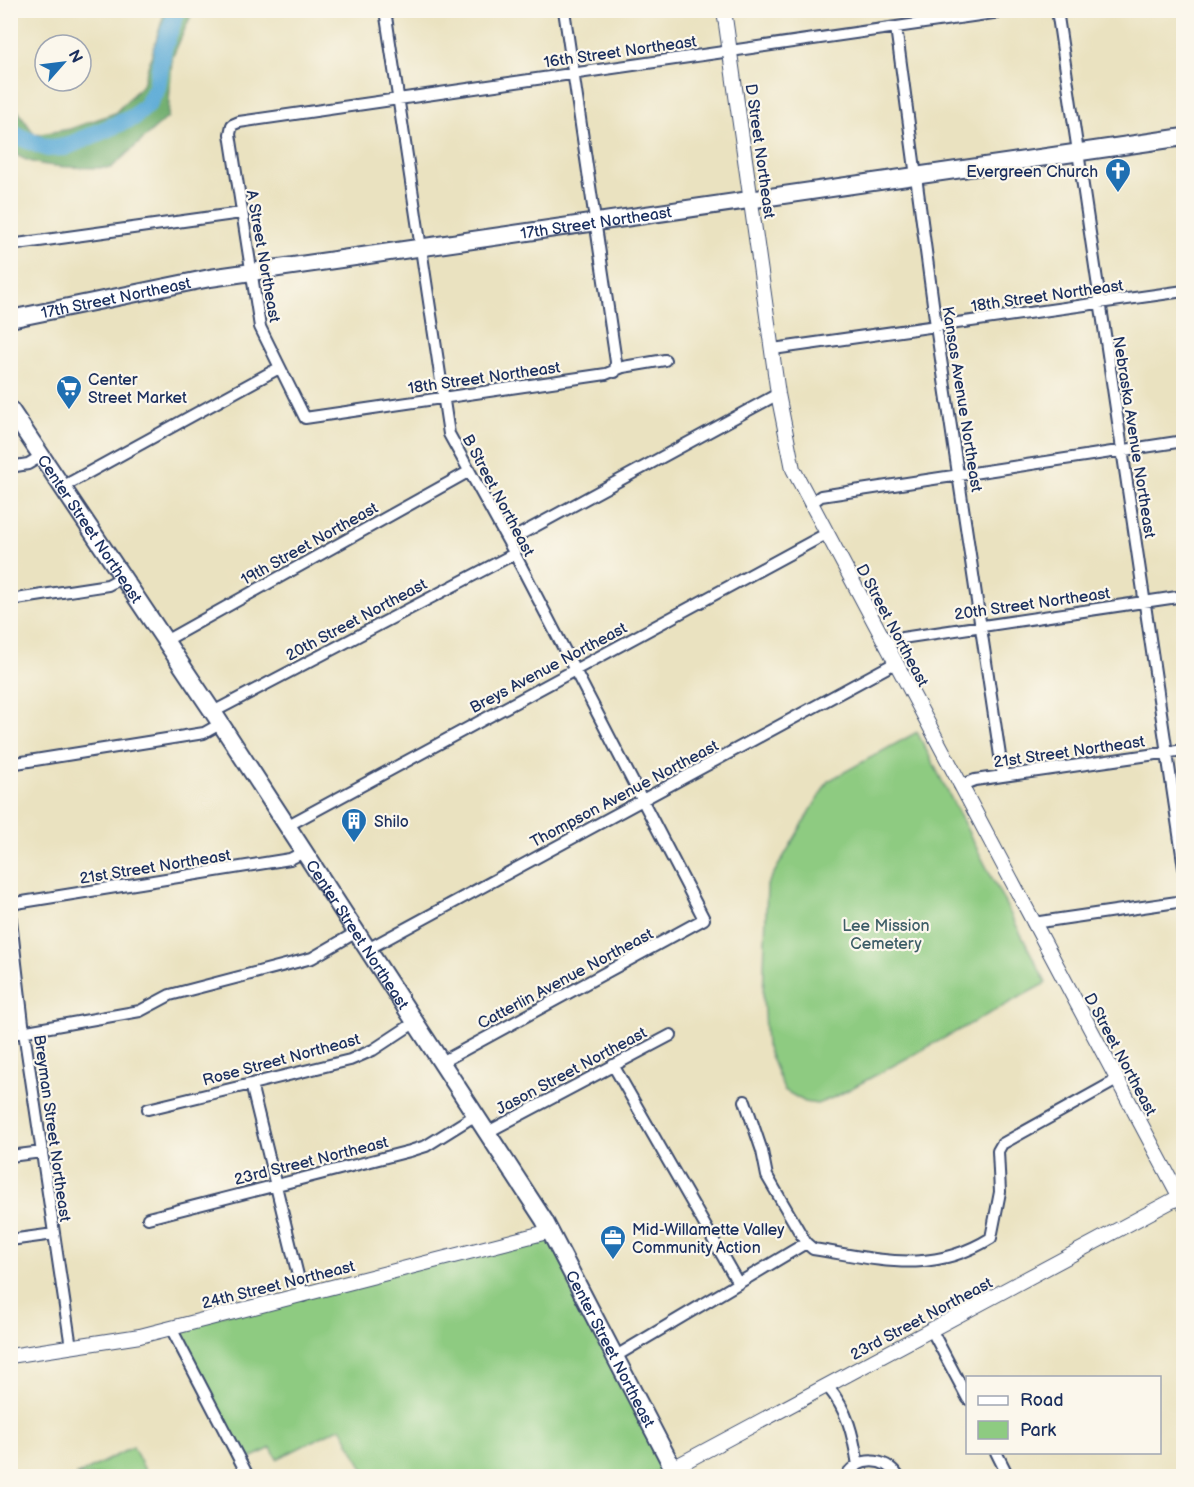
<svg xmlns="http://www.w3.org/2000/svg" width="1194" height="1487" font-family="'Balsamiq Sans',sans-serif">
<style>
.green{fill:#8ecb81;stroke:#547d70;stroke-width:1.5}
.forest{fill:#72af6f;stroke:#466f66;stroke-width:1.5}
.lines{fill:none;stroke-linecap:round;stroke-linejoin:round}
.river{stroke:#5dacd7;stroke-width:18}
.minor-casing{stroke:#3a4a6d;stroke-width:14}
.tertiary-casing{stroke:#3a4a6d;stroke-width:16}
.secondary-casing{stroke:#3a4a6d;stroke-width:20}
.minor{stroke:#fff;stroke-width:10}
.tertiary{stroke:#fff;stroke-width:14}
.secondary{stroke:#fff;stroke-width:16}
.labels{text-anchor:middle;stroke-width:4.5;stroke-linejoin:round;paint-order:stroke}
.street-label{font-size:16px;fill:#1b2f5e;stroke:#fbf7ec}
.poi-label{font-size:16px;fill:#1b2f5e;stroke:#fbf7ec;text-anchor:start}
.park-label{font-size:16px;fill:#3e5e68;stroke:#fbf7ec}
</style>
<rect width="100%" height="100%" fill="#fbf7ec"/>
<filter id="ink" filterUnits="userSpaceOnUse"><feTurbulence type="fractalNoise" baseFrequency=".0167" numOctaves="2"/><feDisplacementMap in="SourceGraphic" scale="12" xChannelSelector="R" yChannelSelector="G"/><feConvolveMatrix kernelMatrix="1 2 1 2 8 2 1 2 1" color-interpolation-filters="sRGB"/></filter>
<filter id="wash" filterUnits="userSpaceOnUse"><feTurbulence type="fractalNoise" baseFrequency=".008" numOctaves="4" result="noise"/><feDisplacementMap in="SourceGraphic" scale="24" xChannelSelector="R" yChannelSelector="G"/><feGaussianBlur stdDeviation="1.35" result="paint"/><feColorMatrix in="noise" values="0 0 0 0 0 0 0 0 0 0 0 0 0 0 0 0 0 1.4 0 .05"/><feComposite in="paint" operator="in"/></filter>
<g filter="url(#wash)">
<rect width="100%" height="100%" fill="#eae2c0"/>
<path class="green" d="M 917,732 L 1046,983 L 837,1096 L 817,1104 L 805,1102 L 784,1090 L 766,1045 L 763,998 L 767,885 L 828,781 Z
M 551,1231 L 673,1468 L 642,1476 L 367,1476 L 341,1427 L 277,1459 L 271,1448 L 241,1463 L 171,1328 Z
M 133,1447 L 148,1476 L 76,1476 Z"/>
<path class="forest" d="M 165,11 L 193,11 L 172,58 L 168,117 L 111,168 C 85,167 30,171 11,150 L 11,101 L 35,135 L 70,129 L 115,113 L 143,84 Z"/>
<g class="lines">
<path class="river" d="M 10,133 L 47,148 L 65,147 L 134,117 L 148,104 L 157,87 L 163,49 L 177,10"/>
</g>
</g>
<g filter="url(#ink)">
<g class="lines">
<defs>
<path id="minor" d="M 385,10 L 449,434 L 508,541 L 704,919 L 440,1063
M 564,10 L 616,362 L 615,372
M 1057,10 L 1184,868
M 896,27 L 936,326 L 1003,776
M 10,245 L 241,213
M 773,349 L 1184,291
M 665,360 L 623,367 L 606,374 L 305,418 L 260,327 L 230,134 L 232,125 L 239,122 L 1014,10
M 10,467 L 28,464 L 43,455
M 64,486 L 279,368
M 810,504 L 821,496 L 1184,441
M 508,541 L 778,394
M 10,600 L 108,585 L 123,577
M 165,641 L 468,472
M 885,645 L 902,638 L 1184,596
M 213,712 L 514,554
M 10,764 L 204,733 L 220,724
M 960,786 L 975,780 L 1184,750
M 285,827 L 826,534
M 10,904 L 290,859 L 302,853
M 10,912 L 24,1032 L 71,1347
M 1033,923 L 1184,901
M 366,950 L 895,663
M 10,1034 L 140,1011 L 170,995 L 312,958 L 355,933
M 613,1065 L 738,1283
M 251,1084 L 303,1296
M 745,1101 L 762,1151 L 767,1176 L 806,1243 L 813,1249 C 878,1259 930,1276 991,1238 L 1000,1192 L 998,1151 L 1002,1144 L 1117,1080
M 148,1109 L 350,1060 L 373,1050 L 414,1023
M 486,1133 L 671,1035
M 10,1156 L 42,1152
M 148,1218 L 410,1151 L 426,1146 L 474,1116
M 10,1240 L 54,1234
M 171,1328 L 248,1476
M 932,1331 L 968,1399
M 616,1356 L 806,1243
M 828,1387 C 848,1411 853,1435 858,1465
M 996,1452 L 1008,1476
M 846,1476 C 859,1456 885,1457 898,1476"/>
<path id="tertiary" d="M 724,10 L 778,394 L 793,469 L 1184,1205
M 10,1356 L 140,1336 L 551,1231
M 673,1468 L 1179,1197"/>
<g id="secondary">
<path id="s1" d="M 10,319 L 210,278 L 1184,137"/>
<path id="s2" d="M 10,409 L 213,712 L 544,1220 L 677,1476"/>
</g>
</defs>
<use href="#minor" class="minor-casing"/>
<use href="#tertiary" class="tertiary-casing"/>
<use href="#secondary" class="secondary-casing"/>
<use href="#minor" class="minor"/>
<use href="#tertiary" class="tertiary"/>
<use href="#secondary" class="secondary"/>
</g>
</g>
<defs>
<symbol id="church-pin" viewBox="-11 -11 22 30"><path d="M0 17L-7.5 6A9.5 9.5 0 1 1 7.5 6Z" fill="#1f6fb2" stroke="#fbf7ec"/><path d="M-1.2-6h2.4v3.5h3.3v2.4h-3.3V6h-2.4V-.1h-3.3v-2.4h3.3Z" fill="#fff"/></symbol>
<symbol id="supermarket-pin" viewBox="-11 -11 22 30"><path d="M0 17L-7.5 6A9.5 9.5 0 1 1 7.5 6Z" fill="#1f6fb2" stroke="#fbf7ec"/><path d="M-6-5.5h2.5l.6 2H6L4.5 2H-2.5L-4.4-4H-6ZM-1.5 3.2a1.3 1.3 0 1 0 .1 0ZM3 3.2a1.3 1.3 0 1 0 .1 0Z" fill="#fff"/></symbol>
<symbol id="building-pin" viewBox="-11 -11 22 30"><path d="M0 17L-7.5 6A9.5 9.5 0 1 1 7.5 6Z" fill="#1f6fb2" stroke="#fbf7ec"/><path d="M-4-6H4V6H1V3H-1V6H-4ZM-2.5-4.3h1.7v1.8h-1.7ZM.8-4.3h1.7v1.8H.8ZM-2.5-1h1.7V.8h-1.7ZM.8-1h1.7V.8H.8Z" fill="#fff"/></symbol>
<symbol id="office-pin" viewBox="-11 -11 22 30"><path d="M0 17L-7.5 6A9.5 9.5 0 1 1 7.5 6Z" fill="#1f6fb2" stroke="#fbf7ec"/><path d="M-6-3h4V-5.5h4V-3h4V5H-6ZM-1-4.5V-3h2v-1.5ZM-6 0V1H6V0Z" fill="#fff"/></symbol>
</defs>
<g fill-rule="evenodd">
<use href="#church-pin" x="1103" y="156" width="30" height="40"/>
<use href="#supermarket-pin" x="54" y="373" width="30" height="40"/>
<use href="#building-pin" x="339" y="806" width="30" height="40"/>
<use href="#office-pin" x="598" y="1223" width="30" height="40"/>
</g>
<g class="labels">
<g class="street-label">
<text transform="translate(620 51) rotate(-8)" y="6">16th Street Northeast</text>
<text transform="translate(761 151) rotate(82)" y="6">D Street Northeast</text>
<text dy="6" stroke="none"><textPath href="#s1" startOffset="594">17th Street Northeast</textPath></text>
<text transform="translate(264 256) rotate(80)" y="6">A Street Northeast</text>
<text transform="translate(1047 295) rotate(-8)" y="6">18th Street Northeast</text>
<text dy="6" stroke="none"><textPath href="#s1" startOffset="108">17th Street Northeast</textPath></text>
<text transform="translate(484 377) rotate(-8)" y="6">18th Street Northeast</text>
<text transform="translate(963 399) rotate(81)" y="6">Kansas Avenue Northeast</text>
<text transform="translate(1135 437) rotate(81)" y="6">Nebraska Avenue Northeast</text>
<text transform="translate(499 495) rotate(62)" y="6">B Street Northeast</text>
<text dy="6" stroke="none"><textPath href="#s2" startOffset="144">Center Street Northeast</textPath></text>
<text transform="translate(309 543) rotate(-29)" y="6">19th Street Northeast</text>
<text transform="translate(1032 603) rotate(-8)" y="6">20th Street Northeast</text>
<text transform="translate(356 619) rotate(-28)" y="6">20th Street Northeast</text>
<text transform="translate(893 625) rotate(62)" y="6">D Street Northeast</text>
<text transform="translate(548 667) rotate(-28)" y="6">Breys Avenue Northeast</text>
<text transform="translate(1069 751) rotate(-8)" y="6">21st Street Northeast</text>
<text transform="translate(624 793) rotate(-28)" y="6">Thompson Avenue Northeast</text>
<text transform="translate(155 866) rotate(-9)" y="6">21st Street Northeast</text>
<text dy="6" stroke="none"><textPath href="#s2" startOffset="630">Center Street Northeast</textPath></text>
<text transform="translate(565 978) rotate(-28)" y="6">Catterlin Avenue Northeast</text>
<text transform="translate(1121 1054) rotate(62)" y="6">D Street Northeast</text>
<text transform="translate(281 1059) rotate(-15)" y="6">Rose Street Northeast</text>
<text transform="translate(571 1070) rotate(-28)" y="6">Jason Street Northeast</text>
<text transform="translate(53 1128) rotate(82)" y="6">Breyman Street Northeast</text>
<text transform="translate(311 1160) rotate(-14)" y="6">23rd Street Northeast</text>
<text transform="translate(278 1284) rotate(-14)" y="6">24th Street Northeast</text>
<text transform="translate(921 1318) rotate(-28)" y="6">23rd Street Northeast</text>
<text dy="6" stroke="none"><textPath href="#s2" startOffset="1116">Center Street Northeast</textPath></text>
</g>
<g class="poi-label">
<text x="1098" y="177" text-anchor="end">Evergreen Church</text>
<text x="88" y="385">Center<tspan x="88" dy="18">Street Market</tspan></text>
<text x="374" y="827">Shilo</text>
<text x="632" y="1235">Mid-Willamette Valley<tspan x="632" dy="18">Community Action</tspan></text>
</g>
<g class="park-label">
<text x="886" y="931">Lee Mission<tspan x="886" dy="18">Cemetery</tspan></text>
</g>
</g>
<rect width="1194" height="1487" fill="none" stroke="#fbf7ec" stroke-width="36"/>
<rect x="966" y="1376" width="195" height="78" fill="#fbf7ec" stroke="#a1a7b3" stroke-width="1.5"/>
<rect x="978" y="1396" width="30" height="9" fill="#ffffff" stroke="#a1a7b3" stroke-width="1.5"/>
<text x="1020" y="1406" font-size="18" fill="#1b2f5e">Road</text>
<rect x="978" y="1421" width="30" height="18" fill="#8ecb81" stroke="#a1a7b3" stroke-width="1.5"/>
<text x="1020" y="1436" font-size="18" fill="#1b2f5e">Park</text>
<g transform="translate(63 63) rotate(62)"><circle r="28" fill="#fbf7ec" stroke="#a1a7b3" stroke-width="1.5"/>
<path d="M0-4.5L10 22L0 15L-10 22Z" fill="#1f6fb2"/>
<text y="-9" font-size="16" font-weight="bold" text-anchor="middle" fill="#1b2f5e">N</text>
</g>
</svg>
